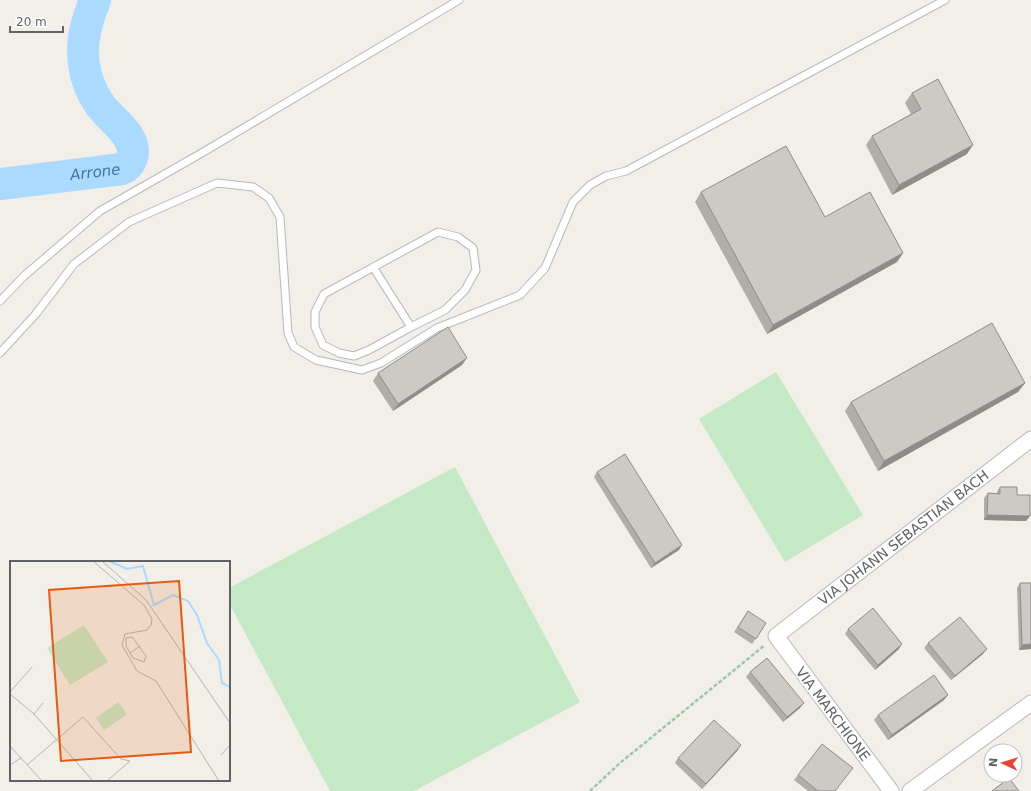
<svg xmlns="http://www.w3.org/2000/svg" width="1031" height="791" font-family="'DejaVu Sans',sans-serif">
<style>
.green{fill:#c5e8c5}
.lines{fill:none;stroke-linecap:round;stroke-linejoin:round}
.river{stroke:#aadaff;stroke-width:32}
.service-casing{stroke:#b5b8bc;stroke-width:9}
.minor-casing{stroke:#b5b8bc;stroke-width:17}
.path{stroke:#9cc7a9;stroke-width:2.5;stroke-dasharray:4 2;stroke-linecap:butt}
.service{stroke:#fff;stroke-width:7}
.minor{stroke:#fff;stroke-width:15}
.wall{fill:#afaea9}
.shaded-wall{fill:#8f8d8a}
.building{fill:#cccac5;stroke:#8f8d8a}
.labels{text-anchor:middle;stroke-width:3.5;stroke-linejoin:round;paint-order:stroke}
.street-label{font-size:14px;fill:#5f6368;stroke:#fff}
.water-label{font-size:15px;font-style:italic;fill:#4174aa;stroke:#fff}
.inset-river{fill:none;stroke:#aadaff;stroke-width:2}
.inset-road{fill:none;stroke:#b3b3b1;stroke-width:1}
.view{fill:#e8590c;fill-opacity:0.15;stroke:#e8590c;stroke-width:2}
.inset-edge{fill:none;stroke:#5f6368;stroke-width:2}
</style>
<rect width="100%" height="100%" fill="#f1efe8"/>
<path class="green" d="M 776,372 L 863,515 L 785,562 L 699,419 Z
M 455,467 L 580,702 L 414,791 L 330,791 L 229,603 L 229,588 Z"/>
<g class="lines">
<path class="river" id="s1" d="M 0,184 L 122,169 C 127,167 130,163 132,158 C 138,136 112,121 100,105 C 94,96 89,86 86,75 C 79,48 85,25 95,0"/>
<defs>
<path id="service" d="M 438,232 L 458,237 L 473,248 L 476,270 L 465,290 L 445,310 L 411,327 L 369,350 L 354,356 L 339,353 L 323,345 L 315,327 L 315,312 L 324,294 Z
M 373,267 L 411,327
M 0,301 L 24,276 L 100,211 L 200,154 L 459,0
M 0,353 L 35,315 L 74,264 L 129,222 L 217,183 L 253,187 L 269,198 L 280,217 L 288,333 L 294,347 L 316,360 L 362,370 L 381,363 L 437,328 L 520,295 L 545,268 L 573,202 L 590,185 L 606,176 L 626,171 L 945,0"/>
<g id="minor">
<path id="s2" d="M 891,791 L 776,636 L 1031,439"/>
<path d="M 910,791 L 1031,703"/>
</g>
</defs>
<use href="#service" class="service-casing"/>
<use href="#minor" class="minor-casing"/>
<path class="path" d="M 590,791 L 620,763 L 765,645"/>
<use href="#service" class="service"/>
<use href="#minor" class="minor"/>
</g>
<path class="wall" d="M 912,93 L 967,154 L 892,195 L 866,145 L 872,136 L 911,114 L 905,103 Z
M 701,192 L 825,217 L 903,253 L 897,262 L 767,334 L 695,202 Z
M 462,365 L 393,411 L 373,381 L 378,373 Z
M 1025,383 L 1018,392 L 878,471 L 845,411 L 851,402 Z
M 597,472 L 679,550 L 651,568 L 594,477 Z
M 1000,487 L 1017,495 L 1030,516 L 1026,521 L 984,520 L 984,498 L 988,493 L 997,494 L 997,492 Z
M 1020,583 L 1031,649 L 1019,650 L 1017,588 Z
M 748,611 L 766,623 L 752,644 L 734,632 Z
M 848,629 L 899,649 L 875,670 L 845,634 Z
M 928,643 L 983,654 L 951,680 L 924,648 Z
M 750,672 L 800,708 L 783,722 L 746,677 Z
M 944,700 L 888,740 L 874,720 L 878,715 Z
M 738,750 L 702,789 L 675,763 L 678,758 Z
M 798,775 L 836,791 L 808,791 L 794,780 Z"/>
<path class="shaded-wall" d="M 973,145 L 967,154 L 892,195 L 899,185 Z
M 903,253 L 897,262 L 767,334 L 773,325 Z
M 467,358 L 462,365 L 393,411 L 398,404 Z
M 1025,383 L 1018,392 L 878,471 L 884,461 Z
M 987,515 L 1030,516 L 1026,521 L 984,520 Z
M 682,545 L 679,550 L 651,568 L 655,563 Z
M 902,644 L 899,649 L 875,670 L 878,665 Z
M 1031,644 L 1031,649 L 1019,650 L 1022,645 Z
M 987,649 L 983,654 L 951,680 L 955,676 Z
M 948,695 L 944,700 L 888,740 L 892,735 Z
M 804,703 L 800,708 L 783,722 L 787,717 Z
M 741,745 L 738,750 L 702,789 L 706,784 Z"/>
<path class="building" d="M 938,79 L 973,145 L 899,185 L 872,136 L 921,109 L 912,93 Z
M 786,146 L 825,217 L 870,192 L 903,253 L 773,325 L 701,192 Z
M 992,323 L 1025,383 L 884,461 L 851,402 Z
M 448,327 L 467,358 L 398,404 L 378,373 Z
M 625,454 L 682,545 L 655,563 L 597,472 Z
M 1000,487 L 1017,487 L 1017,495 L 1030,495 L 1030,516 L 987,515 L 988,493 L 1000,494 Z
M 1020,583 L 1031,583 L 1031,644 L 1022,645 Z
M 873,608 L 902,644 L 878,665 L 848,629 Z
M 748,611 L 766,623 L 756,639 L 738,627 Z
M 960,617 L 987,649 L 955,676 L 928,643 Z
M 767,658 L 804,703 L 787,717 L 750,672 Z
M 934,675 L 948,695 L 892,735 L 878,715 Z
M 714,720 L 741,745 L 706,784 L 678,758 Z
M 822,744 L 853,768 L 835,791 L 818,791 L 798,775 Z
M 1009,778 L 1019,791 L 992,791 Z"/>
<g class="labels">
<g class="street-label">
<text dy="5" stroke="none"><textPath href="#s2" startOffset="354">VIA JOHANN SEBASTIAN BACH</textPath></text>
<text transform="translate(833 714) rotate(53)" y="5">VIA MARCHIONE</text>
</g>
<g class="water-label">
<text dy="5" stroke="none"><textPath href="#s1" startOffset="96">Arrone</textPath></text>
</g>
</g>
<g transform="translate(10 561)">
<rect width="220" height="220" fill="#f1efe8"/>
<path d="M 74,64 L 98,101 L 60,124 L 37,87 ZM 108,141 L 117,153 L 94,169 L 86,157 Z" fill="#c5e8c5"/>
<path class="inset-river" d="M 99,0 L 117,8 L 133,5 L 144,44 L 163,34 L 178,40 L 187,54 L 197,82 L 209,99 L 212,122 L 220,126"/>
<path class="inset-road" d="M 83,0 L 134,44 L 142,58 L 141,64 L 137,69 L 115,73 L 112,84 L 127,110 L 146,120 L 209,220M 92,0 L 136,39 L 220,162M 122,76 L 136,95 L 134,101 L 123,97 L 116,85 L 116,77 ZM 120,92 L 130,85M 0,131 L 22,106M 0,133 L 24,153 L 83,220M 24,153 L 33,142M 0,185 L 32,220M 211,194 L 220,184M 0,204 L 11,197M 17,204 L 73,156 L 111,198 L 120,200M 97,220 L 120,200"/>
<path class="view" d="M 169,20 L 181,191 L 51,200 L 39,29 Z"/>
<rect width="220" height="220" class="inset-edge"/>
</g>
<g transform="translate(1003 763) rotate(274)"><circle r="19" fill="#ffffff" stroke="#bfc1c3"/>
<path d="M0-3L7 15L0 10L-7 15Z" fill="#ea4335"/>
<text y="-6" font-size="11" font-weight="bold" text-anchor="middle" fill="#5f6368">N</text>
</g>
<path d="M10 26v6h53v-6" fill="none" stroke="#5f6368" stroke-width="2"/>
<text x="16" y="26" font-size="12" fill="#5f6368" stroke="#ffffff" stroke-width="3" paint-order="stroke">20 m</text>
</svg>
